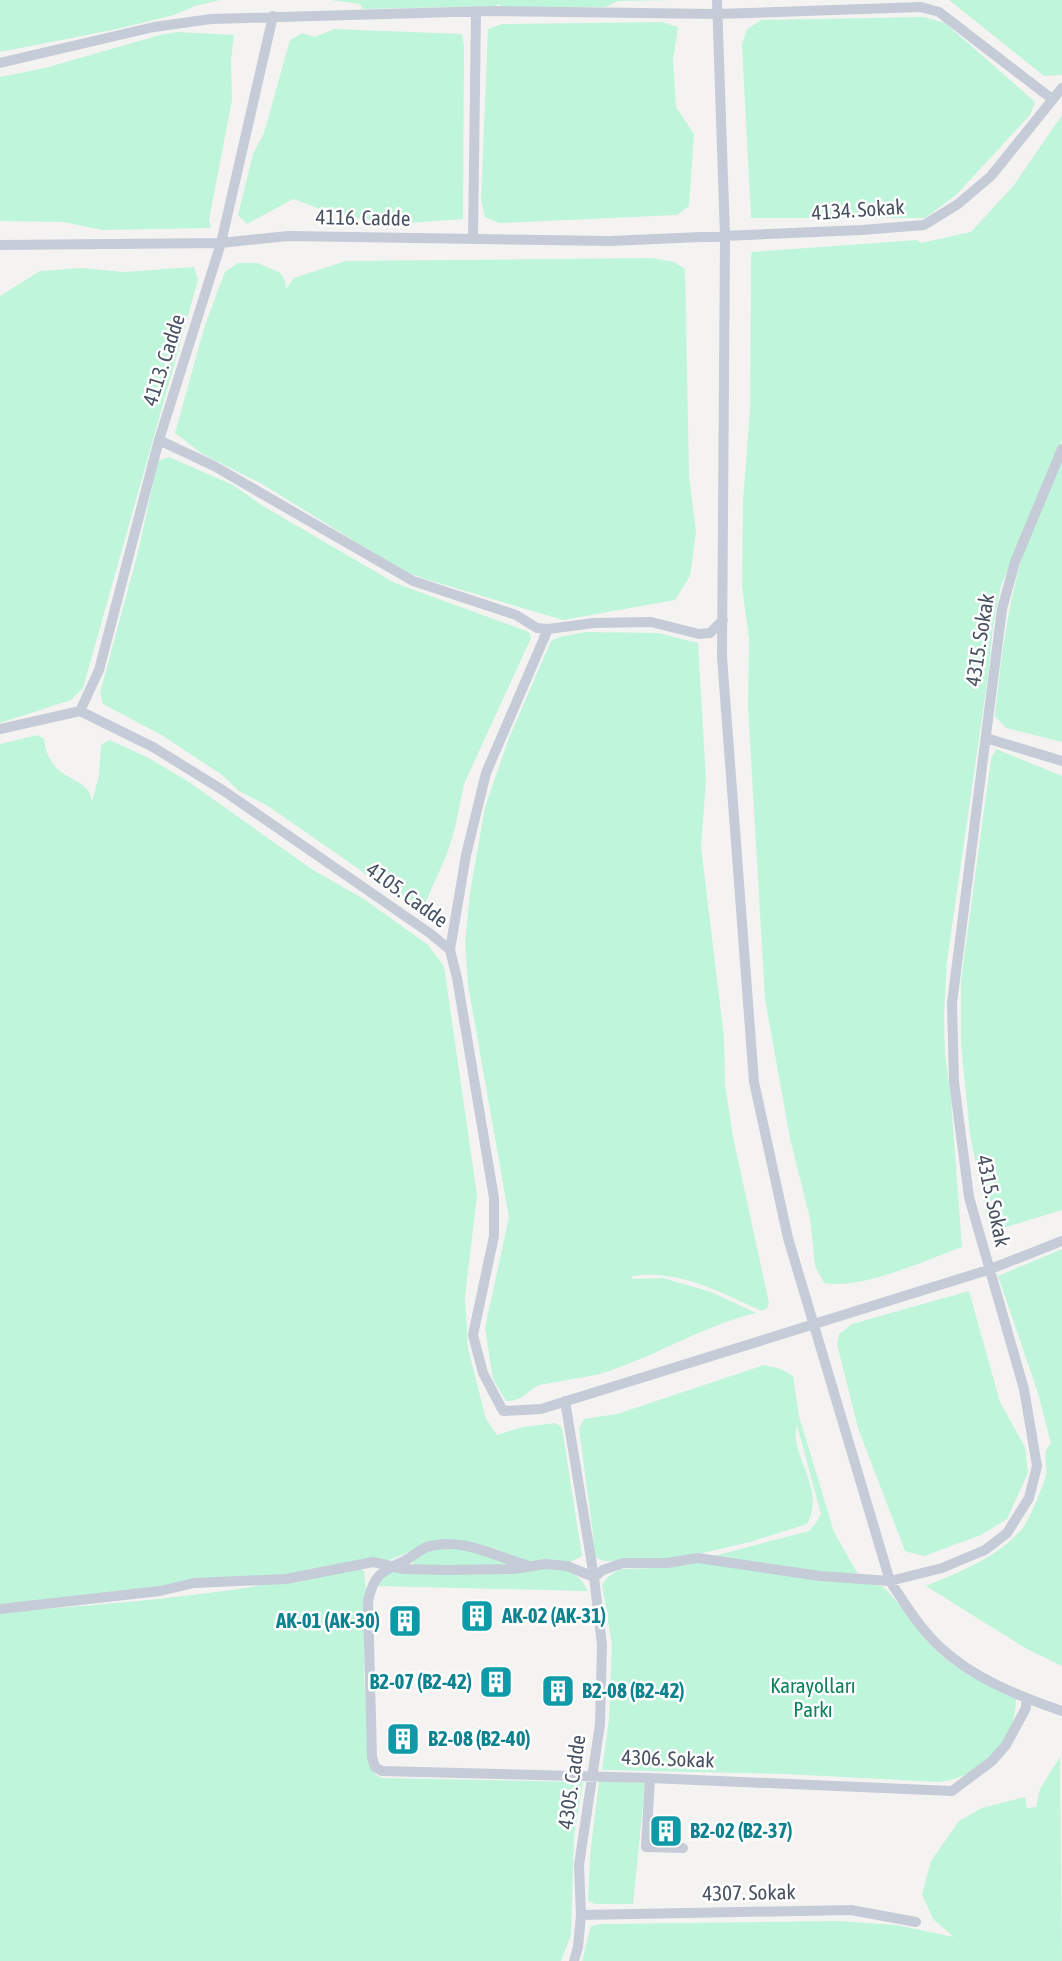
<svg xmlns="http://www.w3.org/2000/svg" width="1062" height="1961" font-family="'Asap Condensed',sans-serif">
<style>
.green{fill:#bff5db}
.lines{fill:none;stroke-linecap:round;stroke-linejoin:round}
.minor{stroke:#c5ccd8;stroke-width:10}
.labels{text-anchor:middle;stroke-width:5;stroke-linejoin:round;paint-order:stroke}
.street-label{font-size:21px;fill:#485262;stroke:#fff}
.culture-label{font-size:21px;font-weight:bold;fill:#0d838f;stroke:#fff;text-anchor:start}
.park-label{font-size:21px;fill:#0e8258;stroke:#fff}
</style>
<rect width="100%" height="100%" fill="#f5f3f2"/>
<path class="green" d="M 0,0 L 220,0 L 195,6 L 174,15 L 117,29 L 0,52 Z
M 331,0 L 675,0 L 618,1 L 605,7 L 502,7 L 499,4 L 496,6 L 363,9 L 360,4 Z
M 949,0 L 1062,0 L 1062,75 L 1044,76 Z
M 924,17 L 945,23 L 1035,102 L 1030,115 L 956,195 L 925,218 L 751,218 L 742,45 L 747,29 L 761,20 Z
M 662,22 L 678,27 L 673,60 L 676,107 L 694,134 L 689,206 L 677,215 L 500,223 L 485,217 L 481,200 L 488,29 L 502,24 Z
M 335,29 L 462,34 L 464,47 L 463,219 L 394,224 L 337,215 L 293,199 L 247,224 L 238,215 L 253,154 L 264,133 L 290,40 L 302,33 L 315,37 Z
M 177,32 L 234,35 L 231,60 L 232,100 L 209,220 L 211,228 L 103,230 L 63,222 L 0,221 L 0,77 L 45,68 L 160,35 Z
M 1062,115 L 1062,440 L 1001,586 L 993,626 L 989,669 L 947,961 L 944,1014 L 945,1054 L 951,1100 L 962,1247 C 926,1260 862,1290 824,1283 L 815,1266 L 810,1218 L 790,1138 L 765,999 L 748,707 L 749,639 L 742,586 L 743,501 L 750,410 L 751,257 L 752,252 L 917,240 L 921,243 L 971,232 L 1014,185 Z
M 652,258 L 674,262 L 685,269 L 689,476 L 696,532 L 690,576 L 675,600 L 563,620 L 425,579 L 403,571 L 262,484 L 201,453 L 175,433 L 205,325 L 225,272 L 238,263 L 257,263 L 279,272 L 285,280 L 286,289 L 294,278 L 346,261 Z
M 194,267 L 198,280 L 83,688 L 71,700 L 0,723 L 0,296 L 40,271 L 82,268 L 123,272 Z
M 1062,456 L 1062,742 L 1006,728 L 995,716 C 1001,656 1009,593 1029,536 C 1038,509 1051,482 1062,456 Z
M 169,457 L 233,485 L 263,506 L 395,583 L 529,632 L 531,638 L 464,784 L 455,828 L 447,854 L 423,908 L 413,907 L 268,806 L 239,791 L 222,775 L 163,736 L 103,704 L 100,693 L 138,552 L 158,461 Z
M 585,632 L 658,633 L 698,643 L 706,780 L 701,847 L 724,1037 L 725,1084 L 733,1137 L 769,1303 L 767,1308 L 762,1311 C 721,1293 680,1269 633,1276 L 631,1278 L 634,1279 L 663,1278 L 711,1292 L 756,1313 C 705,1325 660,1354 609,1371 C 587,1378 563,1380 540,1385 C 526,1390 525,1401 506,1401 L 493,1379 L 485,1328 L 509,1217 L 468,985 L 465,942 L 470,893 L 485,807 L 509,738 L 551,641 L 560,637 Z
M 38,735 L 44,739 C 45,749 48,757 54,765 C 65,780 91,781 92,802 L 99,775 L 101,745 L 109,740 L 147,757 L 189,782 L 313,870 L 364,899 L 428,945 L 444,966 L 477,1195 L 465,1297 L 468,1348 L 486,1419 L 497,1435 L 523,1427 L 556,1423 L 562,1428 L 582,1556 L 568,1563 L 519,1560 L 493,1548 L 454,1541 L 429,1544 L 389,1560 L 370,1559 L 304,1573 L 122,1595 L 0,1606 L 0,744 Z
M 996,749 L 1062,776 L 1062,1210 L 990,1232 L 970,1135 L 961,1043 L 961,980 L 991,759 Z
M 1062,1249 L 1062,1666 L 1027,1649 L 926,1586 C 962,1571 995,1559 1022,1529 C 1029,1521 1044,1485 1046,1474 C 1048,1463 1041,1452 1051,1444 L 1038,1393 L 998,1276 Z
M 969,1291 L 1000,1402 L 1025,1447 L 1028,1473 L 1007,1519 L 981,1535 L 924,1556 L 905,1551 L 858,1428 L 837,1344 L 839,1334 L 852,1324 Z
M 764,1365 L 781,1369 L 793,1376 L 799,1416 L 834,1532 L 859,1576 L 808,1572 L 714,1556 L 809,1531 L 816,1523 L 821,1514 L 797,1425 C 788,1454 827,1488 807,1524 L 750,1542 L 677,1559 L 605,1561 L 594,1557 L 593,1534 L 579,1429 L 584,1419 L 617,1414 Z
M 433,1547 L 462,1547 L 513,1565 L 467,1567 L 412,1565 L 417,1554 Z
M 703,1562 L 882,1586 C 899,1602 910,1620 924,1638 C 949,1667 982,1683 1016,1699 C 1016,1743 981,1777 939,1782 L 785,1774 L 602,1770 L 609,1719 L 612,1644 L 602,1585 L 608,1577 L 620,1569 L 657,1568 Z
M 357,1567 L 364,1571 L 366,1590 L 364,1675 L 369,1764 L 375,1774 L 382,1778 L 583,1782 L 574,1836 L 571,1935 L 561,1961 L 0,1961 L 0,1612 C 119,1604 240,1594 357,1567 Z
M 538,1568 C 562,1570 576,1567 588,1591 L 376,1586 L 386,1574 L 393,1572 Z
M 1060,1757 L 1062,1961 L 582,1961 L 591,1926 L 602,1924 L 838,1921 L 896,1925 L 954,1937 L 933,1919 L 922,1894 L 931,1861 L 959,1821 L 982,1808 L 1025,1797 L 1027,1808 L 1036,1807 L 1040,1789 Z
M 599,1781 L 644,1783 L 645,1786 L 633,1904 L 595,1904 L 588,1901 L 590,1856 Z"/>
<g class="lines">
<path class="minor" d="M 717,0 L 725,237 L 722,657 L 754,1082 L 788,1238 L 890,1581 C 905,1604 919,1627 939,1646 C 973,1678 1018,1696 1062,1711
M 0,63 L 154,27 L 211,19 L 490,11 L 717,14 L 921,7 L 939,12 L 1052,99
M 473,239 L 476,12
M 0,245 L 221,243 L 288,236 L 610,241 L 862,230 L 924,225 L 958,204 L 991,176 L 1062,88
M 159,440 L 214,466 L 413,581 L 516,615 L 537,628 L 548,629 L 594,623 L 651,622 L 699,634 L 710,633 L 723,620
M 80,711 L 99,670 L 159,440 L 221,243 L 273,16
M 0,729 L 80,711 L 153,747 L 224,791 L 431,934 L 450,950 L 457,978 L 494,1198 L 494,1236 L 473,1335 L 483,1373 L 503,1411 L 541,1409 L 988,1270 L 1062,1241
M 986,738 L 1062,761
M 450,950 L 466,855 L 486,773 L 548,629
M 565,1401 L 594,1577 L 602,1645 L 600,1724 L 579,1865 L 581,1915 L 578,1947 L 574,1961
M 527,1565 C 495,1557 462,1536 427,1547 C 419,1550 412,1557 404,1561 C 380,1572 373,1576 368,1602 L 372,1757 L 375,1767 L 382,1771 L 650,1778 L 952,1791 L 992,1761 L 1006,1745 L 1026,1708 L 1026,1699
M 0,1609 L 160,1591 L 194,1583 L 286,1579 L 373,1562 L 404,1569 L 445,1570 L 514,1569 L 545,1564 L 567,1566 L 594,1577 L 603,1570 L 623,1563 L 667,1563 L 698,1558 L 820,1576 L 890,1581 L 942,1568 L 985,1550 L 1007,1533 L 1029,1498 L 1037,1466 L 1024,1389 L 969,1197 L 954,1082 L 952,1003 L 1002,609 L 1015,562 L 1062,449
M 650,1778 L 646,1847 L 683,1848
M 581,1915 L 851,1910 L 916,1922"/>
</g>
<defs>
<symbol id="building-square" viewBox="-11 -11 22 22"><rect x="-9" y="-9" width="18" height="18" rx="4" fill="#0f9aa8" stroke="#fff"/><path d="M-4-6H4V6H1V3H-1V6H-4ZM-2.5-4.3h1.7v1.8h-1.7ZM.8-4.3h1.7v1.8H.8ZM-2.5-1h1.7V.8h-1.7ZM.8-1h1.7V.8H.8Z" fill="#fff"/></symbol>
</defs>
<g fill-rule="evenodd">
<use href="#building-square" x="458" y="1597" width="38" height="38"/>
<use href="#building-square" x="386" y="1602" width="38" height="38"/>
<use href="#building-square" x="477" y="1663" width="38" height="38"/>
<use href="#building-square" x="539" y="1672" width="38" height="38"/>
<use href="#building-square" x="384" y="1720" width="38" height="38"/>
<use href="#building-square" x="647" y="1812" width="38" height="38"/>
</g>
<g class="labels">
<g class="street-label">
<text transform="translate(858 210) rotate(-4)" y="7">4134. Sokak</text>
<text transform="translate(363 218) rotate(1)" y="7">4116. Cadde</text>
<text transform="translate(164 360) rotate(-72)" y="7">4113. Cadde</text>
<text transform="translate(980 640) rotate(-81)" y="7">4315. Sokak</text>
<text transform="translate(407 895) rotate(36)" y="7">4105. Cadde</text>
<text transform="translate(993 1201) rotate(78)" y="7">4315. Sokak</text>
<text transform="translate(668 1759) rotate(2)" y="7">4306. Sokak</text>
<text transform="translate(572 1782) rotate(-82)" y="7">4305. Cadde</text>
<text transform="translate(749 1893) rotate(-1)" y="7">4307. Sokak</text>
</g>
<g class="culture-label">
<text x="502" y="1623">AK-02 (AK-31)</text>
<text x="380" y="1628" text-anchor="end">AK-01 (AK-30)</text>
<text x="472" y="1689" text-anchor="end">B2-07 (B2-42)</text>
<text x="582" y="1698">B2-08 (B2-42)</text>
<text x="428" y="1746">B2-08 (B2-40)</text>
<text x="690" y="1838">B2-02 (B2-37)</text>
</g>
<g class="park-label">
<text x="813" y="1693">Karayolları<tspan x="813" dy="24">Parkı</tspan></text>
</g>
</g>
</svg>
